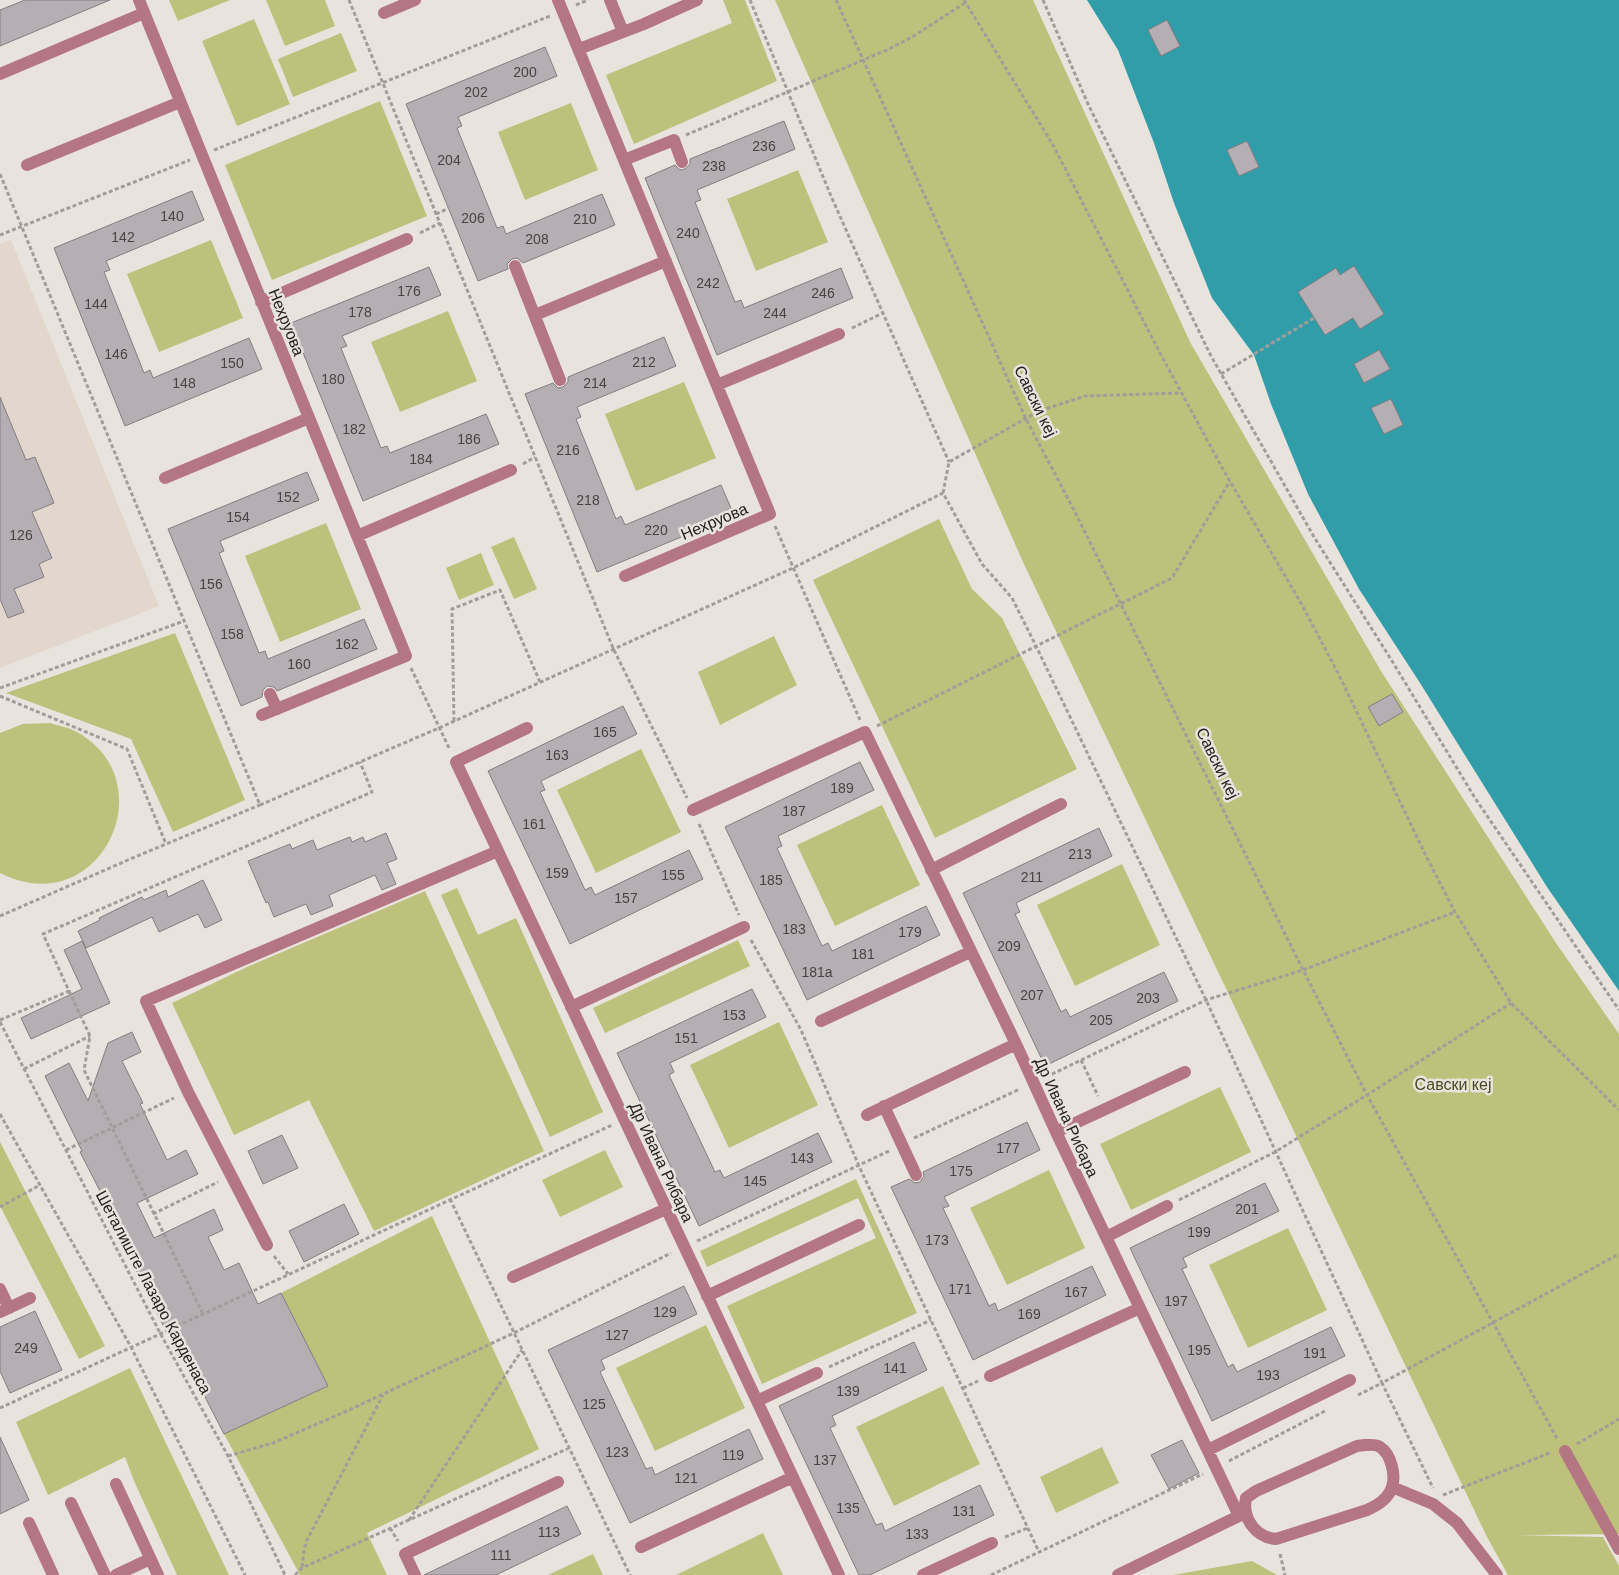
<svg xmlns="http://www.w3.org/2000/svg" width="1619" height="1575" font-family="Arial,sans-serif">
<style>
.built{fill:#e3d6cd}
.green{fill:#bec17c}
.water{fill:#319da9}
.building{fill:#b5aeb2;stroke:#847d81}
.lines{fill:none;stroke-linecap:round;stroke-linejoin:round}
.path{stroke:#a29d99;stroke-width:3;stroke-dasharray:4 2.5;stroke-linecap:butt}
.minor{stroke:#b57683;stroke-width:12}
.labels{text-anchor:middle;stroke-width:5;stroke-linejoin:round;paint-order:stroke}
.number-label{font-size:14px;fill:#484444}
.street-label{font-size:16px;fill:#242120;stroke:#e9e3de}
.park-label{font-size:16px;fill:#494b22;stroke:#e9e3de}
</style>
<rect width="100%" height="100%" fill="#e9e3de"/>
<path class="built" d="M 11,240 L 159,606 L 0,668 L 0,244 Z"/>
<path class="green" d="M 169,0 L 230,0 L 178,21 Z
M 266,0 L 325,0 L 335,26 L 285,46 Z
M 723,0 L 745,0 L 777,81 L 634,144 L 606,75 L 732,23 Z
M 775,0 L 1033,0 L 1190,342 L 1381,671 L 1556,943 L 1619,1034 L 1619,1534 L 1517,1535 L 1603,1537 L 1619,1566 L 1619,1575 L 1508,1575 L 1486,1535 L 1023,562 Z
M 254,19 L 290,104 L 237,126 L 202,41 Z
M 341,33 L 357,71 L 293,97 L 278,59 Z
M 380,101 L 427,216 L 272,280 L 225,165 Z
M 571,103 L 598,170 L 525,200 L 498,132 Z
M 798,170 L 828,242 L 756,271 L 727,199 Z
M 211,240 L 243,318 L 159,352 L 127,274 Z
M 448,311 L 477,381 L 400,412 L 371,342 Z
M 684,382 L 716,458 L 636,491 L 605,414 Z
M 939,519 L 972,589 L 1002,618 L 1077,769 L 935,838 L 813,580 Z
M 326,523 L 361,609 L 280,642 L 245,556 Z
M 514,537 L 537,589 L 514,599 L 491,547 Z
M 481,553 L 494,585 L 459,600 L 446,568 Z
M 175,633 L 245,800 L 173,832 L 131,739 L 6,693 Z
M 774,636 L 797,685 L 720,725 L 698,672 Z
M 50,723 C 58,726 68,727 75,731 C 168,780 100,924 0,873 L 0,733 L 23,724 Z
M 641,749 L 681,832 L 596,873 L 557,790 Z
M 882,805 L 920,885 L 835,926 L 797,845 Z
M 1122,864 L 1160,945 L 1075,986 L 1037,905 Z
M 457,888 L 478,935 L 516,918 L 603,1112 L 550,1137 L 441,895 Z
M 425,891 L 544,1151 L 374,1231 L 309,1100 L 234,1135 L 172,1003 L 247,967 Z
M 738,940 L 750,966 L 605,1033 L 593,1008 Z
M 779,1022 L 818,1105 L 729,1148 L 690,1065 Z
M 1220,1087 L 1251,1152 L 1131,1210 L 1100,1144 Z
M 0,1142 L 105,1346 L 79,1359 L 0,1206 Z
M 605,1150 L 623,1187 L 560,1217 L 542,1180 Z
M 1049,1170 L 1085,1248 L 1007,1285 L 970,1208 Z
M 856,1179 L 917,1313 L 762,1384 L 727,1306 L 876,1238 L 858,1198 L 707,1267 L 700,1251 Z
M 432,1216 L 539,1449 L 367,1533 L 387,1575 L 300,1575 L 224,1434 L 328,1386 L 281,1293 Z
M 1288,1228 L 1327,1310 L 1248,1348 L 1209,1265 Z
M 706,1325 L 745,1408 L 655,1451 L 616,1368 Z
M 130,1368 L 229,1575 L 177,1575 L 134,1481 L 125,1457 L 48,1495 L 16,1422 Z
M 943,1386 L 980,1464 L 894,1506 L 856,1427 Z
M 1102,1447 L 1119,1483 L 1056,1513 L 1040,1477 Z
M 763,1533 L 783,1575 L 676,1575 Z
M 593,1554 L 603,1575 L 548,1575 Z
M 1252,1561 L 1277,1575 L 1173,1575 Z"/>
<path class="water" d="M 1087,0 L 1619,0 L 1619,991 L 1547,887 L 1420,683 L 1359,589 L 1308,494 L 1271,404 L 1254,355 L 1212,298 L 1174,203 L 1154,143 L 1118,50 Z"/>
<path class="building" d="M 25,0 L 110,0 L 0,46 L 0,10 Z
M 1167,20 L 1180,46 L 1161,56 L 1148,30 Z
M 545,47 L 557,76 L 458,117 L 462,126 L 457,128 L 497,228 L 503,226 L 506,234 L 602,194 L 615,225 L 523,263 L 517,258 L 512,259 L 507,264 L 508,269 L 478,281 L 406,104 Z
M 784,121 L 795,149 L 697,190 L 701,200 L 695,202 L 735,302 L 741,300 L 744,308 L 841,268 L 853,298 L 717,355 L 645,178 L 675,165 L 680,170 L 685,169 L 690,164 L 690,159 Z
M 1247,141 L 1259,167 L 1239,176 L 1227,150 Z
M 192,191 L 204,220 L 106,261 L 110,270 L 104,272 L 144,373 L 150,370 L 153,378 L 249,338 L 262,369 L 125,426 L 54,248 Z
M 1354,266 L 1384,314 L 1360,329 L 1353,318 L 1325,335 L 1298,292 L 1336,268 L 1340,275 Z
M 429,267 L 441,295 L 342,336 L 347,346 L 341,348 L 381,448 L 387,446 L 390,453 L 486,414 L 499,444 L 363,501 L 291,323 Z
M 664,337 L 676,366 L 577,407 L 581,417 L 576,419 L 616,519 L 621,516 L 625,525 L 721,485 L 734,515 L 597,572 L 525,394 L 553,383 L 558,388 L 563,387 L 568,382 L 568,377 Z
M 1379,350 L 1390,369 L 1364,383 L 1354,364 Z
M 0,397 L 26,460 L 35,457 L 54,503 L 32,512 L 52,558 L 39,564 L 44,577 L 14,589 L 24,612 L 8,618 L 0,599 Z
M 1391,399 L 1403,425 L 1384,434 L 1371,408 Z
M 307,472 L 319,500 L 220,541 L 224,551 L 219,553 L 259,653 L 265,651 L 268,659 L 364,619 L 377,649 L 277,691 L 274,687 L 267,686 L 263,690 L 262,697 L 241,706 L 168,529 Z
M 1392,694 L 1403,712 L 1379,726 L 1368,707 Z
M 623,706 L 637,734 L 541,781 L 545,790 L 540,792 L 585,890 L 591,887 L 595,895 L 689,850 L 703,879 L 570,944 L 488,771 Z
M 860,762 L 874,790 L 778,836 L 782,846 L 777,848 L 822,946 L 828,943 L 832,951 L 926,906 L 940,935 L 807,1000 L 725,827 Z
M 1099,828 L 1112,856 L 1016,903 L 1020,912 L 1015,914 L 1061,1012 L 1066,1009 L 1070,1017 L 1164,972 L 1178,1001 L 1045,1066 L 963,893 Z
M 386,833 L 397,859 L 387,863 L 396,884 L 382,890 L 375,875 L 329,895 L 333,906 L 311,915 L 306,904 L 274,917 L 268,902 L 266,903 L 248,861 L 290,844 L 292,849 L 313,840 L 317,850 L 350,837 L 352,842 L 363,837 L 365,842 Z
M 203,880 L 222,920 L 205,928 L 198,914 L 159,932 L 152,917 L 86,948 L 78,931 L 100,920 L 99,918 L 142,897 L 144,900 L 166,890 L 168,897 Z
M 82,941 L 110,1003 L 31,1039 L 21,1018 L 82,989 L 64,950 Z
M 752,989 L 766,1017 L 670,1063 L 674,1072 L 669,1075 L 715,1172 L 720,1170 L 724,1178 L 818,1133 L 832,1162 L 699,1226 L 617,1053 Z
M 132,1032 L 141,1052 L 122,1061 L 143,1103 L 140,1104 L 167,1160 L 186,1150 L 198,1174 L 137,1203 L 154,1238 L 214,1209 L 223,1230 L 208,1237 L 224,1270 L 239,1263 L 258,1304 L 281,1293 L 328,1386 L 224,1434 L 169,1327 L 165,1329 L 99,1194 L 101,1193 L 80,1152 L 82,1151 L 45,1076 L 69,1063 L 88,1101 L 108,1043 Z
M 1027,1122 L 1040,1150 L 944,1197 L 949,1206 L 943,1208 L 989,1306 L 995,1303 L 998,1311 L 1092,1266 L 1106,1295 L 973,1360 L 891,1187 L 909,1179 L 915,1183 L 920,1182 L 924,1176 L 923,1172 Z
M 282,1135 L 298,1168 L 263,1184 L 248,1151 Z
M 1265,1183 L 1279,1211 L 1183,1258 L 1187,1267 L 1182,1269 L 1228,1367 L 1233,1364 L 1237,1372 L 1331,1327 L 1345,1356 L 1212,1421 L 1130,1248 Z
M 344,1204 L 359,1234 L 304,1262 L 289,1231 Z
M 684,1286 L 697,1314 L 601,1360 L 605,1369 L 600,1372 L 646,1469 L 652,1467 L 655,1475 L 749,1429 L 763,1459 L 630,1523 L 548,1350 Z
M 35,1311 L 62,1370 L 10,1393 L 0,1371 L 0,1327 Z
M 914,1342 L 927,1370 L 832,1416 L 836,1425 L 830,1428 L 876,1525 L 882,1523 L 885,1531 L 980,1485 L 994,1515 L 870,1575 L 859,1575 L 779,1406 Z
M 0,1437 L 29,1500 L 0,1514 Z
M 1182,1440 L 1199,1473 L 1169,1489 L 1151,1455 Z
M 567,1506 L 581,1534 L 496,1575 L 424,1575 Z"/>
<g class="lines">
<path class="path" d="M 349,0 L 613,648 L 687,798
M 750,0 L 831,196 L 949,462
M 836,0 L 1026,419 L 1075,512 L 1303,970 L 1367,1095 L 1558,1440
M 964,0 L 1053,145 L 1161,355 L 1224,471 L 1302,605 L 1338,673 L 1428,860 L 1455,912 L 1511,1003 L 1619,1110
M 1043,0 L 1088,104 L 1211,356 L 1314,537 L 1392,661 L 1475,798 L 1619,1010
M 576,5 L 588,0
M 686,135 L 889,49 L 912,37 L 965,3
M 214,150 L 550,16
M 0,174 L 260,805 L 439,728 L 793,568 L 943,493 L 982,564 L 1012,598 L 1036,646 L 1206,1000 L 1382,1383 L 1619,1254
M 436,214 L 449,208
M 420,233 L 440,223
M 0,235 L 190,160
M 852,328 L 883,313
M 1221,374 L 1314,318
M 523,464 L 535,457
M 943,493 L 949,462 L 1039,411 L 1085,396 L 1181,393
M 775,526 L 860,720
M 411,668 L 450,750
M 0,688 L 184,621
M 0,696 L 127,749 L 166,844
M 454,721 L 452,609 L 500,590 L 540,682
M 877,726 L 1172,578 L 1230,481
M 699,824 L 739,915
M 0,916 L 128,860 L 260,805
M 751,940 L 801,1030 L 859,1166 L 1039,1552
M 69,991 L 90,1036 L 84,1070 L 203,1314
M 0,1020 L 69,991 L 43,934 L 372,792 L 360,762
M 0,1022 L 160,1333 L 228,1456 L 285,1575
M 1081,1060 L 1098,1096
M 24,1069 L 90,1036
M 1046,1077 L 1206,1000 L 1303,970 L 1455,912
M 0,1114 L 131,1347 L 245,1575
M 914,1138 L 1020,1089
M 66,1150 L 174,1098
M 450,1199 L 630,1575
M 1179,1200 L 1275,1152 L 1367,1095 L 1511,1003
M 0,1207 L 40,1185
M 153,1214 L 218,1182
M 697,1241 L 889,1151
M 274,1256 L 288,1274
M 829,1367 L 931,1320
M 963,1388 L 978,1381
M 1358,1395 L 1382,1383 L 1433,1488
M 0,1408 L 612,1125
M 1577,1444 L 1619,1419
M 228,1456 L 273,1443 L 347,1411 L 514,1333 L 671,1253
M 1229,1461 L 1327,1410
M 1443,1495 L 1552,1452
M 409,1520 L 522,1350
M 390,1528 L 398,1541
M 1005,1537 L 1028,1528
M 1280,1554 L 1285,1575
M 302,1567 L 304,1551 L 306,1542 L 383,1395
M 295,1575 L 302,1568 L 569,1448
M 991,1575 L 1203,1474"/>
<path class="minor" d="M 139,0 L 406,656 L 262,715
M 558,0 L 770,514 L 625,576
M 610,0 L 623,32
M 384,13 L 415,0
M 579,49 L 644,24 L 697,0
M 0,74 L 144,13
M 624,160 L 674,140 L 682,162
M 27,165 L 180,102
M 515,266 L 560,380
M 261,302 L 407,239
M 535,315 L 666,261
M 717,385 L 839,334
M 165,478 L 309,418
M 357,536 L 511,470
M 270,694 L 277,709
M 527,728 L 456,762 L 839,1575
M 693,810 L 865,732 L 1016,1044 L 1056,1132 L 1239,1516
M 931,870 L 1061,804
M 571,1007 L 744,927
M 821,1021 L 970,952
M 884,1106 L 916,1175
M 867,1115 L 1016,1044
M 1056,1132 L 1185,1072
M 1106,1237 L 1167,1206
M 267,1245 L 188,1092 L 146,1001 L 498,851
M 513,1277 L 666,1209
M 0,1289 L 9,1308
M 707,1296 L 859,1225
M 0,1312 L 30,1298
M 990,1376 L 1140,1308
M 757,1401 L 817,1373
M 1365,1445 C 1370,1445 1376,1444 1380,1447 C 1391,1454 1396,1475 1392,1487 C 1388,1499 1378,1505 1367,1510 L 1276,1539 C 1255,1537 1242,1518 1246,1498 L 1256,1491 L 1357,1446 Z
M 1208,1450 L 1350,1380
M 1565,1451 L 1619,1549
M 116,1484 L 158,1575
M 1392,1487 L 1433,1504 L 1457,1523 L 1497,1575
M 71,1503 L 105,1575
M 29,1523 L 53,1575
M 641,1547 L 793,1477
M 116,1575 L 150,1559
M 415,1575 L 405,1554 L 558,1482
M 923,1575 L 992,1543
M 1118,1575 L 1245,1513"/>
</g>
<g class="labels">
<g class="number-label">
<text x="525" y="77">200</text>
<text x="476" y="97">202</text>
<text x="764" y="151">236</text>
<text x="449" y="165">204</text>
<text x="714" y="171">238</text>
<text x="172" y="221">140</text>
<text x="473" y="223">206</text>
<text x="585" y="224">210</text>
<text x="688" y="238">240</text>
<text x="123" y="242">142</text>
<text x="537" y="244">208</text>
<text x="708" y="288">242</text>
<text x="409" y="296">176</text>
<text x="823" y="298">246</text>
<text x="96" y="309">144</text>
<text x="360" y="317">178</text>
<text x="775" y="318">244</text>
<text x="116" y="359">146</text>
<text x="644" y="367">212</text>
<text x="232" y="368">150</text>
<text x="333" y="384">180</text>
<text x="184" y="388">148</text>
<text x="595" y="388">214</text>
<text x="354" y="434">182</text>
<text x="469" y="444">186</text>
<text x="568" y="455">216</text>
<text x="421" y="464">184</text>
<text x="288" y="502">152</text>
<text x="588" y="505">218</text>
<text x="238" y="522">154</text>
<text x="656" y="535">220</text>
<text x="21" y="540">126</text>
<text x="211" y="589">156</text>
<text x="232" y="639">158</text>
<text x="347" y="649">162</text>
<text x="299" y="669">160</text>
<text x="605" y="737">165</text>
<text x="557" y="760">163</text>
<text x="842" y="793">189</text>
<text x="794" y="816">187</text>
<text x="534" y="829">161</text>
<text x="1080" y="859">213</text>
<text x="557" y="878">159</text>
<text x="673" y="880">155</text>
<text x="1032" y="882">211</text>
<text x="771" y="885">185</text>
<text x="626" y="903">157</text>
<text x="794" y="934">183</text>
<text x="910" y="937">179</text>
<text x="1009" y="951">209</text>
<text x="863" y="959">181</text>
<text x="817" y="977">181a</text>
<text x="1032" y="1000">207</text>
<text x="1148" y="1003">203</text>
<text x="734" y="1020">153</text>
<text x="1101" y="1025">205</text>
<text x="686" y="1043">151</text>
<text x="1008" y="1153">177</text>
<text x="802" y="1163">143</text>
<text x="961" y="1176">175</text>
<text x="755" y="1186">145</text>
<text x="1247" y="1214">201</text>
<text x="1199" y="1237">199</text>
<text x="937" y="1245">173</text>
<text x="960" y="1294">171</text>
<text x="1076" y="1297">167</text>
<text x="1176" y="1306">197</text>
<text x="665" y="1317">129</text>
<text x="1029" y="1319">169</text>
<text x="617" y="1340">127</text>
<text x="26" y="1353">249</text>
<text x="1199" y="1355">195</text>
<text x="1315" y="1358">191</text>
<text x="895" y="1373">141</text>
<text x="1268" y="1380">193</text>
<text x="848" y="1396">139</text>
<text x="594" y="1409">125</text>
<text x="617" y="1457">123</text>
<text x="733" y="1460">119</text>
<text x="825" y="1465">137</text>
<text x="686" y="1483">121</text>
<text x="848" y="1513">135</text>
<text x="964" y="1516">131</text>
<text x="549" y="1537">113</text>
<text x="917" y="1539">133</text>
<text x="501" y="1560">111</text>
</g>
<g class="street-label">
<text transform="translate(287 322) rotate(68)" y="6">Нехруова</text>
<text transform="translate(1036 401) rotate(64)" y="6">Савски кеј</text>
<text transform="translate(714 521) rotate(-23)" y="6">Нехруова</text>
<text transform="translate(1218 763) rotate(64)" y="6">Савски кеј</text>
<text transform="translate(1067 1117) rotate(65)" y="6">Др Ивана Рибара</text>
<text transform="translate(662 1162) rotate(65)" y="6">Др Ивана Рибара</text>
<text transform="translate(154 1292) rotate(62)" y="6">Шеталиште Лазаро Карденаса</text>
</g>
<g class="park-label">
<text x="1453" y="1090">Савски кеј</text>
</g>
</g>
</svg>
